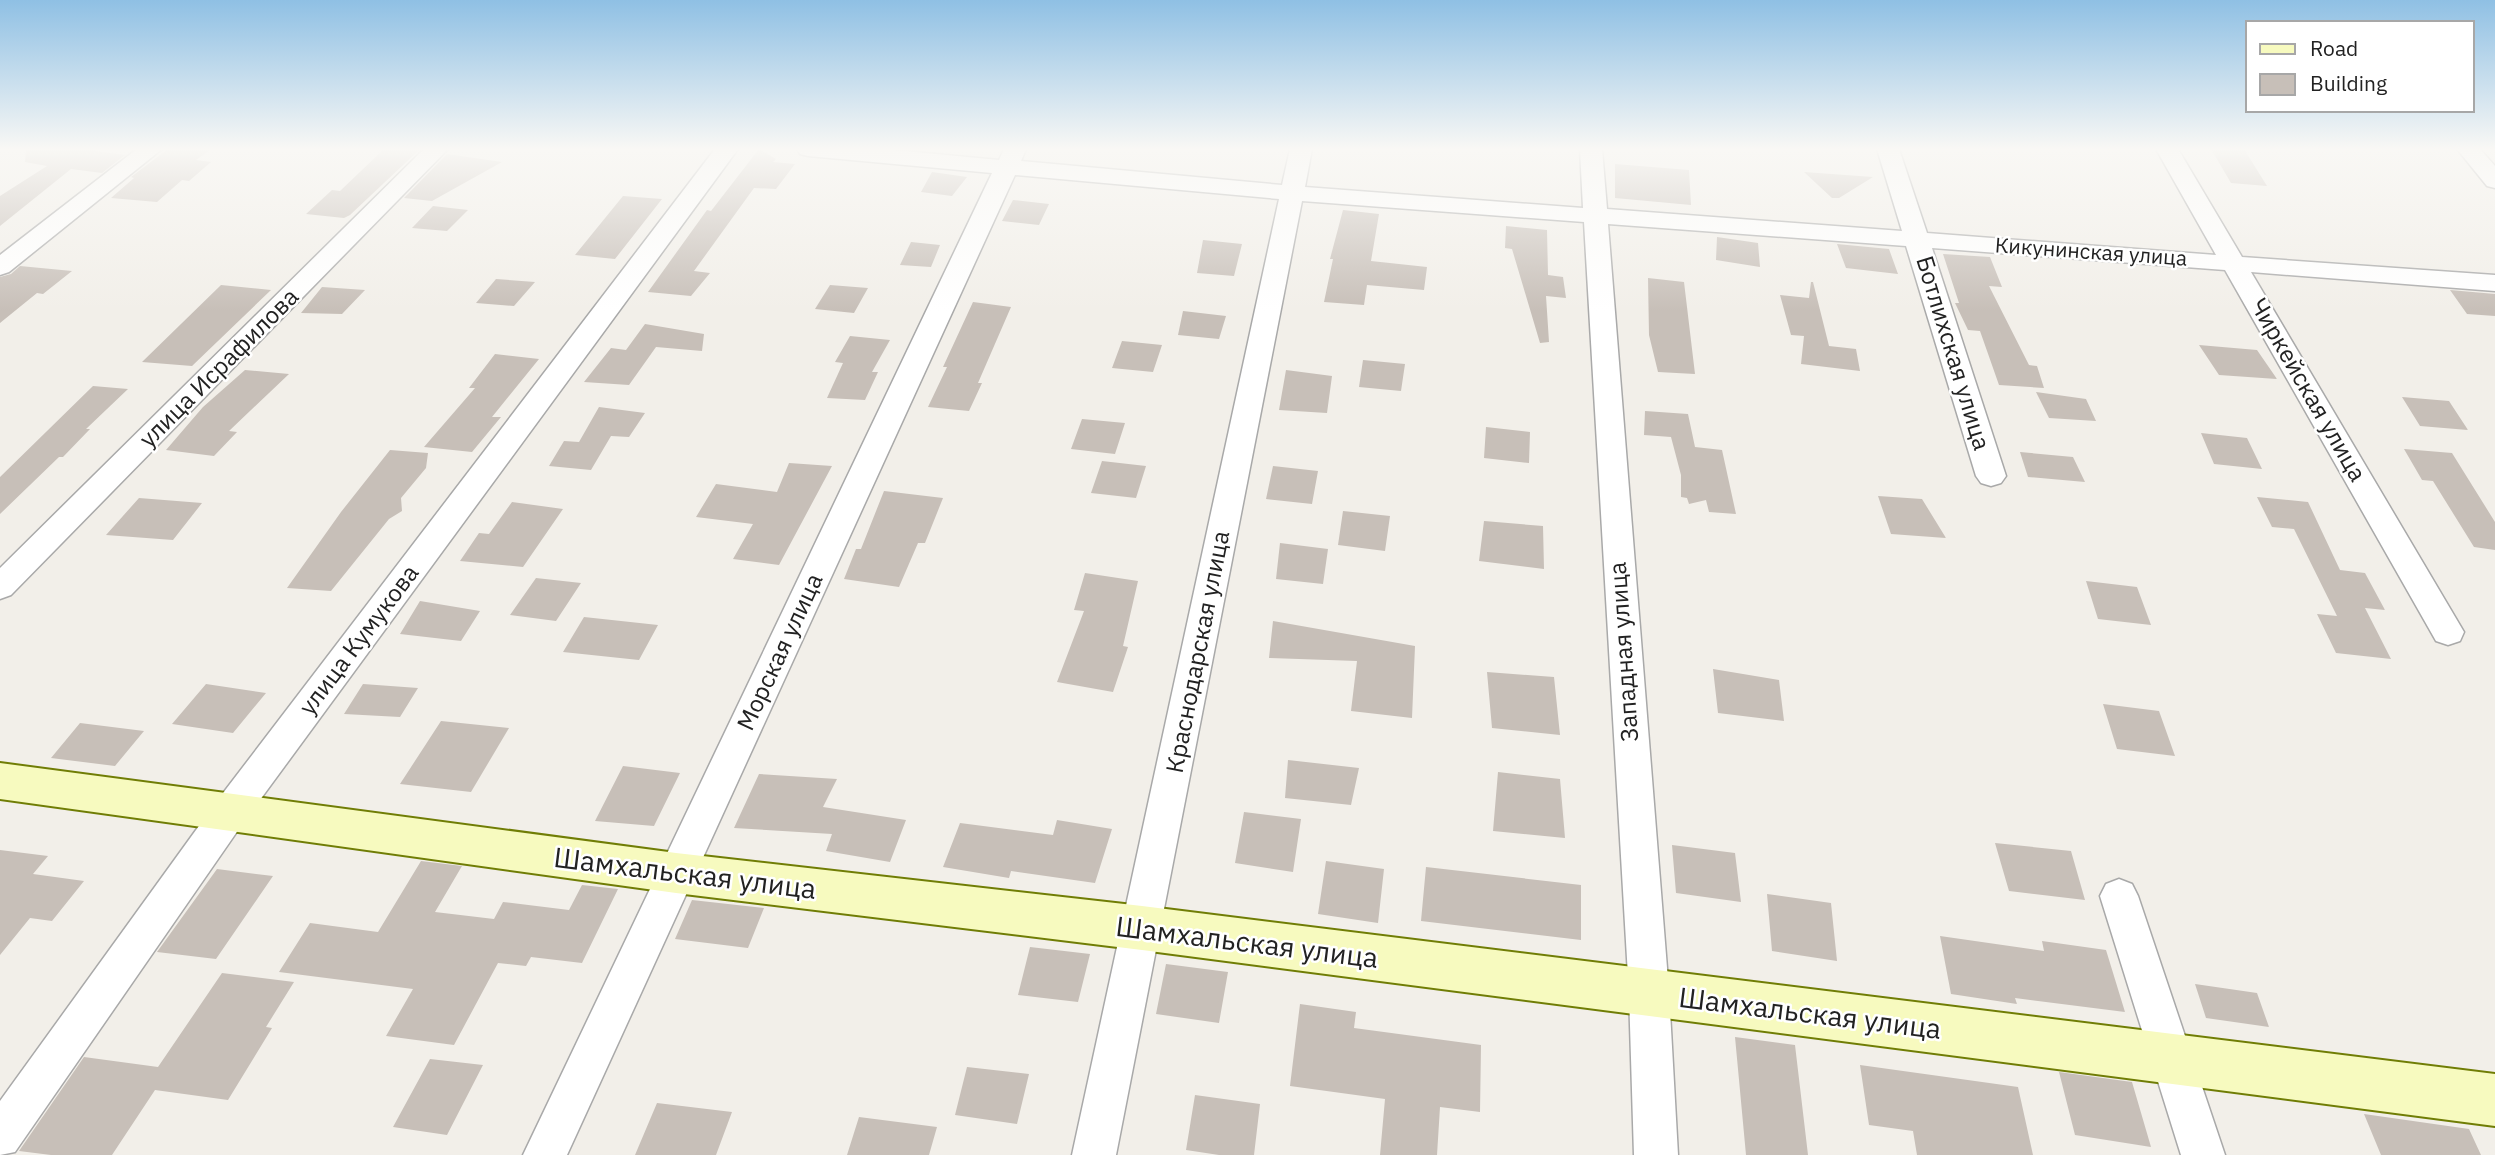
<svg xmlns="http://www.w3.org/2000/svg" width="2495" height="1155" font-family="'IBM Plex Sans',sans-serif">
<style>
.building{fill:#c7bfb8}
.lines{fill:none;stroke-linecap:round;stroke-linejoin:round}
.street-casing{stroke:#a9a9a9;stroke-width:3}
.secondary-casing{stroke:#707d05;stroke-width:4}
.street{fill:#fff;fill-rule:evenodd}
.secondary{fill:#f7fabf;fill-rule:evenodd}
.labels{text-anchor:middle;stroke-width:5;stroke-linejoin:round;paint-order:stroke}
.far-street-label{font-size:21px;fill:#222;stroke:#fff}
.street-label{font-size:24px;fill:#222;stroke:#fff}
.near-street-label{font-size:28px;fill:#222;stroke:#fff}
</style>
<rect width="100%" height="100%" fill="#f2efe9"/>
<path class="building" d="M 26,149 L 81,149 L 125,155 L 102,173 L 71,169 L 0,226 L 0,196 L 47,166 L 25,162 Z
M 168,149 L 211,149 L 196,160 L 211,162 L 189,181 L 182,180 L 157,202 L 111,198 L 134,178 L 131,177 Z
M 384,149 L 419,150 L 350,215 L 344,218 L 306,214 L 332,190 L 340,191 Z
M 759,149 L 776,159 L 773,162 L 795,164 L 776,189 L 754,188 L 694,271 L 710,273 L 691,296 L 648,292 L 707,210 L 711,211 Z
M 2211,149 L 2244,149 L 2267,186 L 2231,183 Z
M 447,154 L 502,162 L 432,201 L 404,198 Z
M 1615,164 L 1689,170 L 1691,205 L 1615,198 Z
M 932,172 L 967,177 L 952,196 L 921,192 Z
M 1804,172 L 1873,177 L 1839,198 L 1832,198 Z
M 623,196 L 662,199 L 615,259 L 575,255 Z
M 1013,200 L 1049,204 L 1039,225 L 1002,221 Z
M 433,206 L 468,210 L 447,231 L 412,228 Z
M 1343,210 L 1379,214 L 1371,261 L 1427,267 L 1424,290 L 1367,285 L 1364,305 L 1324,302 L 1333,259 L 1330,259 Z
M 1506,226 L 1547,230 L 1548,275 L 1563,277 L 1566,298 L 1546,296 L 1549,342 L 1540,343 L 1512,249 L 1505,248 Z
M 1717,237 L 1758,243 L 1760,267 L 1716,260 Z
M 1203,240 L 1242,244 L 1234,276 L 1197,273 Z
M 911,242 L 940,245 L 931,267 L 900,265 Z
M 1837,244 L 1889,249 L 1898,274 L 1846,268 Z
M 1943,254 L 1990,257 L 2002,287 L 1989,286 L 2029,365 L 2037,366 L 2044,388 L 1999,385 L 1980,331 L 1968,330 L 1955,303 L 1959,303 Z
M 20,266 L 72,271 L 43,294 L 37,293 L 0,323 L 0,277 L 11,274 Z
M 1648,278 L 1684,282 L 1695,374 L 1658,372 L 1649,335 Z
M 496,279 L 535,282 L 514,306 L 476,303 Z
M 1811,282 L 1813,282 L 1829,346 L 1856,349 L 1860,371 L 1801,364 L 1804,336 L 1791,335 L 1780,295 L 1809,298 Z
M 221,285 L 271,290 L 192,366 L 142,362 Z
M 830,285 L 868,288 L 854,313 L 815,309 Z
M 322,287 L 365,290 L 342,314 L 301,313 Z
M 2450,290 L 2495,294 L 2495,316 L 2467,314 Z
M 973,302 L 1011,307 L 978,383 L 982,383 L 969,411 L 928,407 L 947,367 L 943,367 Z
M 1183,311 L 1226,316 L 1219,339 L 1178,335 Z
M 645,324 L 704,334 L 702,351 L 656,347 L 629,385 L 584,382 L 611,348 L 626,350 Z
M 850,336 L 890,340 L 872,372 L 878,372 L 865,400 L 827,398 L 843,363 L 835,362 Z
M 1122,341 L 1162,345 L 1153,372 L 1112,368 Z
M 2199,345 L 2257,350 L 2277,379 L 2219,375 Z
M 495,354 L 539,359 L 492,417 L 501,417 L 472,452 L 424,447 L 475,388 L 469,388 Z
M 1363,360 L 1405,364 L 1401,391 L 1359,387 Z
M 245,370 L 289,374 L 229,431 L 237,432 L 214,456 L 166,450 L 203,407 Z
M 1286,370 L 1332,376 L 1327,413 L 1279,410 Z
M 93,386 L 128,389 L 86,429 L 90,429 L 63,457 L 59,457 L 0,514 L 0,477 Z
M 2036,392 L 2086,399 L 2096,421 L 2049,418 Z
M 2402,397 L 2449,401 L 2468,430 L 2420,426 Z
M 599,407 L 645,413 L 629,437 L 611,436 L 591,470 L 549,466 L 564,441 L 579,442 Z
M 1645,411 L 1688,414 L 1695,447 L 1722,450 L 1736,514 L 1709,512 L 1706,500 L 1689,504 L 1687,498 L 1681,497 L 1681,475 L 1671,437 L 1644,435 Z
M 1082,419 L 1125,423 L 1115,454 L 1071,449 Z
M 1486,427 L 1530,432 L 1529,463 L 1484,458 Z
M 2201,433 L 2247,438 L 2262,469 L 2214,464 Z
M 2404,449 L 2452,453 L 2495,522 L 2495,550 L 2474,547 L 2433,481 L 2422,480 Z
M 390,450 L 428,453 L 426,468 L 401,498 L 402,511 L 389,519 L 331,591 L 287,588 L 341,512 Z
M 2020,452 L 2073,457 L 2085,482 L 2028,477 Z
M 1102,461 L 1146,466 L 1136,498 L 1091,493 Z
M 789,463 L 832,466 L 779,565 L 733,559 L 753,524 L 696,517 L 716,484 L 777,492 Z
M 1273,466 L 1318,471 L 1312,504 L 1266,499 Z
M 884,491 L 943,498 L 925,543 L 918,543 L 899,587 L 844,579 L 856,549 L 861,549 Z
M 1878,496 L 1922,499 L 1946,538 L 1891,534 Z
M 2257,497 L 2308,502 L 2340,570 L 2365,573 L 2385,610 L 2365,608 L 2391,659 L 2336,653 L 2317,614 L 2337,616 L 2294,529 L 2272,527 Z
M 139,498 L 202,503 L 173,540 L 106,535 Z
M 512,502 L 563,509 L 523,567 L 460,561 L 479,533 L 489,534 Z
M 1343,511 L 1390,516 L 1385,551 L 1338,545 Z
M 1484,521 L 1543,526 L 1544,569 L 1479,561 Z
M 1280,543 L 1328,549 L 1323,584 L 1276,579 Z
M 1085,573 L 1138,581 L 1123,646 L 1128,647 L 1113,692 L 1057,682 L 1084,611 L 1074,610 Z
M 536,578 L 581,583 L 556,621 L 510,615 Z
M 2086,581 L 2137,587 L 2151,625 L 2098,619 Z
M 420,601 L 480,611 L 461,641 L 400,634 Z
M 584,617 L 658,625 L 639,660 L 563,652 Z
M 1273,621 L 1415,646 L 1412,718 L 1351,711 L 1357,661 L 1269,658 Z
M 1713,669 L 1779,680 L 1784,721 L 1718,713 Z
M 1487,672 L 1554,677 L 1560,735 L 1492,728 Z
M 206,684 L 266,693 L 233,733 L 172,724 Z
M 363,684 L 418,688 L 400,717 L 344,714 Z
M 2103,704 L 2159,711 L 2175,756 L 2117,749 Z
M 441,721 L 509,728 L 471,792 L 400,784 Z
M 80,723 L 144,731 L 115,766 L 51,758 Z
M 1288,760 L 1359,768 L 1351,805 L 1285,798 Z
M 623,766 L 680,773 L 654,826 L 595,821 Z
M 1498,772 L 1560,779 L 1565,838 L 1493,831 Z
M 759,774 L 837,779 L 823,807 L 906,820 L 890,862 L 826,851 L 832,834 L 734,828 Z
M 1244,812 L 1301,819 L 1293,872 L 1235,863 Z
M 1057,820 L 1112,829 L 1095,883 L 1011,871 L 1009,878 L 943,867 L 960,823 L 1053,835 Z
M 1995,843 L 2071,851 L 2085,900 L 2009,891 Z
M 1672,845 L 1735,853 L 1741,902 L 1676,893 Z
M 0,850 L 48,856 L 33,874 L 84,881 L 52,921 L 30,918 L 0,955 Z
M 421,861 L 462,866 L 435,912 L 494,919 L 503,902 L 569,910 L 582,885 L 618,889 L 582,963 L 531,957 L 526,966 L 498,963 L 454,1045 L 386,1036 L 413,989 L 279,972 L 310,923 L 378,932 Z
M 1326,861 L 1384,869 L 1378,923 L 1318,914 Z
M 1426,867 L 1581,885 L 1581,940 L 1421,921 Z
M 217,869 L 273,876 L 216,959 L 157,952 Z
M 1767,894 L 1831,903 L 1837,961 L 1772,951 Z
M 692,900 L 764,908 L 748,948 L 675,939 Z
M 1940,936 L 2044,951 L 2042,941 L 2106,950 L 2125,1012 L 2015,998 L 2017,1004 L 1951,994 Z
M 1030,947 L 1090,954 L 1078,1002 L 1018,995 Z
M 1166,964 L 1228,972 L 1219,1023 L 1156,1014 Z
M 222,973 L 294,982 L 266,1027 L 272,1028 L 228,1100 L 155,1090 L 112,1155 L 51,1155 L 19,1151 L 84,1057 L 158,1067 Z
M 2195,984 L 2257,993 L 2269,1027 L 2206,1018 Z
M 1300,1004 L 1356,1012 L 1354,1028 L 1481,1045 L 1480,1112 L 1440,1107 L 1437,1155 L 1380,1155 L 1385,1099 L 1290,1086 Z
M 1735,1037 L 1795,1045 L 1808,1155 L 1746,1155 Z
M 430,1059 L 483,1065 L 447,1135 L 393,1127 Z
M 1860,1065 L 2018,1087 L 2033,1155 L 1917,1155 L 1913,1131 L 1869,1125 Z
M 967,1067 L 1029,1074 L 1017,1124 L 955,1115 Z
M 2059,1072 L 2132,1082 L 2151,1147 L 2075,1135 Z
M 1195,1095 L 1260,1104 L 1254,1155 L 1219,1155 L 1186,1150 Z
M 657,1103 L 732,1112 L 716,1155 L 635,1155 Z
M 2364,1114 L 2469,1129 L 2481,1155 L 2381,1155 Z
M 859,1117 L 937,1127 L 929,1155 L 847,1155 Z"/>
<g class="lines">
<defs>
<path id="street" d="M 137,149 L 162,149 L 9,272 L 0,275 L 0,255 Z
M 424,149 L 448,149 L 11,595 L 0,599 L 0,568 Z
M 715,149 L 738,149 L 243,823 L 15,1152 L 0,1155 L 0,1101 L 217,801 Z
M 797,149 L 883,149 L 999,160 L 1004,149 L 1026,149 L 1021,161 L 1282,185 L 1290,149 L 1312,149 L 1305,187 L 1583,208 L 1580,149 L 1602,149 L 1607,209 L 1902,231 L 1877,149 L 1899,149 L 1927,233 L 2216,255 L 2156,149 L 2178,149 L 2242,257 L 2495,275 L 2495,291 L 2251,272 L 2464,632 L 2460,641 L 2448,645 L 2436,641 L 2225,270 L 1932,248 L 2006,476 L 2001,483 L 1991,486 L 1981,483 L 1976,476 L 1906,246 L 1608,224 L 1669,993 L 1678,1155 L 1634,1155 L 1629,993 L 1584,222 L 1302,201 L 1116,1155 L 1072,1155 L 1279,199 L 1015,175 L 567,1155 L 523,1155 L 992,173 L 808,156 L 800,154 Z
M 2457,149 L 2480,149 L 2495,166 L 2495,188 L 2487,186 Z
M 2119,879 L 2132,884 L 2138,896 L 2225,1155 L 2181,1155 L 2100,896 L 2106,884 Z"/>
<path id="secondary" d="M 0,763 L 676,853 L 1142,906 L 2495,1074 L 2495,1126 L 1142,950 L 676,893 L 0,799 Z"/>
</defs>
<use href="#street" class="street-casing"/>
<use href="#secondary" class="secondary-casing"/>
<use href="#street" class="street"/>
<use href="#secondary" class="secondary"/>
</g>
<linearGradient id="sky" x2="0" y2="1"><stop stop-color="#8fc0e4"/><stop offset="0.48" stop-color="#f9f8f5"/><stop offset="1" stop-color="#f9f8f5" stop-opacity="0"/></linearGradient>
<rect width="2495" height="311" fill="url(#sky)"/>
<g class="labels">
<g class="far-street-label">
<text transform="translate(2091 252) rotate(4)" y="7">Кикунинская улица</text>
</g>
<g class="street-label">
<text transform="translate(1953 353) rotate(73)" y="8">Ботлихская улица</text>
<text transform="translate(219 368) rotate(-45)" y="8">улица Исрафилова</text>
<text transform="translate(2308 390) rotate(60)" y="8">Чиркейская улица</text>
<text transform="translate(359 640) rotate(-53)" y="8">улица Кумукова</text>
<text transform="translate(780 652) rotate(-65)" y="8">Морская улица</text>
<text transform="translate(1198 652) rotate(-79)" y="8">Краснодарская улица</text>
<text transform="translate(1624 652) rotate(-94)" y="8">Западная улица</text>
</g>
<g class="near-street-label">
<text transform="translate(685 873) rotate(7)" y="10">Шамхальская улица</text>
<text transform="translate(1247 942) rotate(7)" y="10">Шамхальская улица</text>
<text transform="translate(1810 1013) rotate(7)" y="10">Шамхальская улица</text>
</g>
</g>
<rect x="2246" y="21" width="228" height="91" fill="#ffffff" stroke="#a7a7a7" stroke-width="2"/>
<rect x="2260" y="44" width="35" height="10" fill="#f7fabf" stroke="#a7a7a7" stroke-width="2"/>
<text x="2310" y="56" font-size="21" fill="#222222">Road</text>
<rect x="2260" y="74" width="35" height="21" fill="#c7bfb8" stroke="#a7a7a7" stroke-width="2"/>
<text x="2310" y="91" font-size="21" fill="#222222">Building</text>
</svg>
